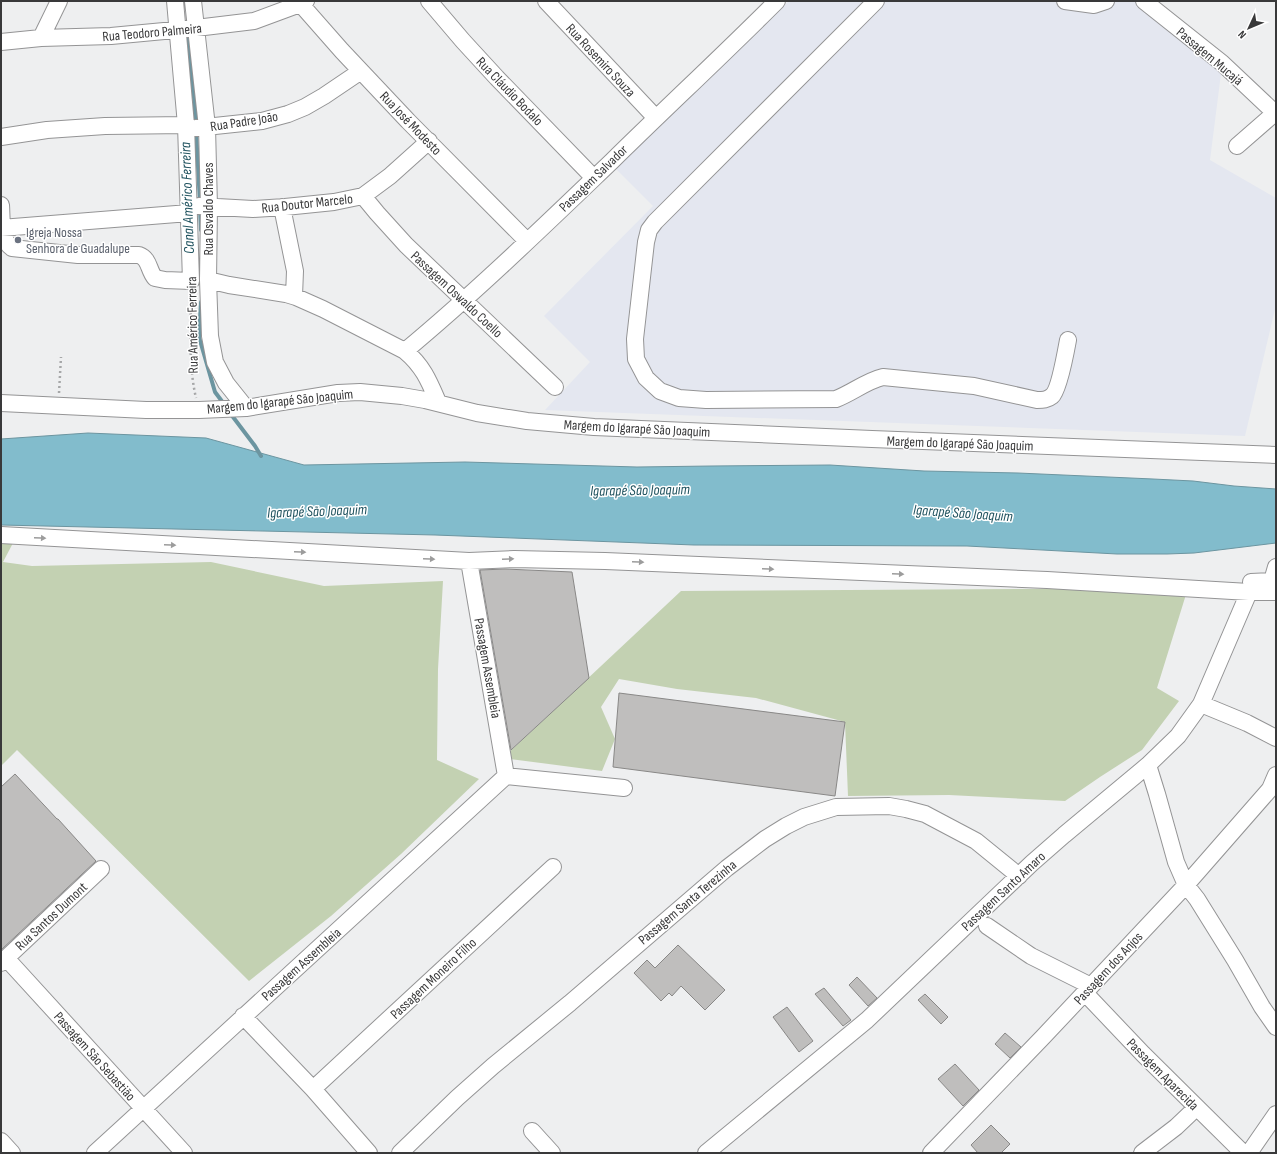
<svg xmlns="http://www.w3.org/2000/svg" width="1277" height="1154" font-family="'Sofia Sans Condensed',sans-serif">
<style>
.built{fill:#e4e7f0}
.green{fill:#c3d1b2}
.water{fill:#82bccc;stroke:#6c95a0}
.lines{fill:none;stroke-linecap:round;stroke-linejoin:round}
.stream{stroke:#6c95a0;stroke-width:4}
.building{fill:#bfbebd;stroke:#898887}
.minor-casing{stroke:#949495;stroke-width:18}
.path{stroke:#a6a7a8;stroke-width:2.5;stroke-dasharray:2 3;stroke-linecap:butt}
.minor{stroke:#fff;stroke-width:16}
.oneway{fill:#9c9c9c}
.worship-dot{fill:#6b7280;stroke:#fff;stroke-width:1.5}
.labels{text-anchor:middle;stroke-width:3;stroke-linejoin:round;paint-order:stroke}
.street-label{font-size:14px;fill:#39393a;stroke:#fff}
.worship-label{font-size:14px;fill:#5b616d;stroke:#fff;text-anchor:start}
.water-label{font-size:15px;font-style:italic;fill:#225460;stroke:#fff}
</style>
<rect width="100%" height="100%" fill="#eeeff0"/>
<path class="built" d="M 789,1 L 1151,1 L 1223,58 L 1210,160 L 1276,198 L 1276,305 L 1245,436 L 545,410 L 590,362 L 544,316 L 653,206 L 614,167 Z"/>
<path class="green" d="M 1,543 L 13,543 L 3,562 L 32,566 L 211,562 L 324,586 L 443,581 L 438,669 L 437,760 L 479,779 L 401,854 L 331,916 L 249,981 L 17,750 L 1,766 Z
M 1188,588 L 1157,688 L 1179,701 L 1142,750 L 1100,777 L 1065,801 L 949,795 L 848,796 L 845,722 L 756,698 L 677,689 L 619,679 L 601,707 L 615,739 L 602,771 L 503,758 L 681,591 Z"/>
<path class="water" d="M 88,433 L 206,438 L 304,465 L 465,462 L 637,467 L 711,466 L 830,465 L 924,471 L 1018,473 L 1153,479 L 1193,481 L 1234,486 L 1276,489 L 1276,543 L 1194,553 L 1167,554 L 1117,554 L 967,546 L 694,545 L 435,535 L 1,525 L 1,439 Z"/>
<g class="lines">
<path class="stream" d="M 186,33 L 194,97 L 196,124
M 196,131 L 200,202
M 200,210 L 201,230
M 201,302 L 199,337 L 215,392 L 224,404
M 230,413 L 255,446 L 261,456"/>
</g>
<path class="building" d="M 505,569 L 572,572 L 589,678 L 511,750 L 480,570 Z
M 619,693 L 845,722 L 835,796 L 613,767 Z
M 15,774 L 57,819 L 58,819 L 96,861 L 1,950 L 1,787 Z
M 678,945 L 725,990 L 705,1010 L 681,986 L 672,996 L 669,993 L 661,1001 L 634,973 L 647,960 L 655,968 Z
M 857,977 L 877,998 L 868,1006 L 849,985 Z
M 824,988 L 851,1020 L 843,1026 L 815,994 Z
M 925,994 L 948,1017 L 941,1024 L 918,1000 Z
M 787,1007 L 813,1041 L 799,1052 L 773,1017 Z
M 1005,1033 L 1021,1047 L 1010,1058 L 995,1044 Z
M 955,1064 L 979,1090 L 963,1106 L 938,1079 Z
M 991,1125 L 1010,1144 L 1001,1153 L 978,1153 L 971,1145 Z"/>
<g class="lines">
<defs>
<path id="minor" d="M 193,1 L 207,127 L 209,207 L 208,280 L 210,336 L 215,362 L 226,383 L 246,408
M 298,1 L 342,51 L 408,121 L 527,241
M 429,1 L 463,41 L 497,78 L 594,178
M 546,1 L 656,118
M 876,1 L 655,222 L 649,230 L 646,242 L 635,339 L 636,359 L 646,378 L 660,391 L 679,398 L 706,400 L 836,399 C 852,393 866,381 883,377 L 974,386 L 1037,400 C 1043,400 1047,400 1052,396 C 1059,390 1066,351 1068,340
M 1065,1 L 1094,5 L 1106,1
M 1144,1 L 1222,63 L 1275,113
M 41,38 L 59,1
M 1,42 L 41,38 L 111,36 L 196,28 L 254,21 L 300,4 L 306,1
M 196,128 L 262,121 L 288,114 L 305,107 L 324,96 L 361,71
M 1,137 L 47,130 L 105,126 L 186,125
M 1237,146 L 1276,112
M 363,196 L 377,213 L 406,245 L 555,387
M 1,205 C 2,218 0,240 12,248 L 78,255 L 139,255 C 150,259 148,270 155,278 L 165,280 L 191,281 L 186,125 L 175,1
M 199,206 L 253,209 L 285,207 L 334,202 L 363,196 L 390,176 L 429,141
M 282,207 L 295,271 L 294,296
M 1,228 L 189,213
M 208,280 L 229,285 L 286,294 L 296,297 L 323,309 L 405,351 C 423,366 429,381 438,402
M 405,351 C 477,291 544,226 612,161 C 667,107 723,55 777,1
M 1,403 L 146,410 L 199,410 L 246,408 L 338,393 L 360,392 L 402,396 L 425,400 L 477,413 L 527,421 L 594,427 L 872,439 L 1276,455
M 1,535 L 469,561 L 514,559 L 605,561 L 1047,580 L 1249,592 L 1276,592
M 1251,582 L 1272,581 L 1276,567
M 1201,704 L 1247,723 L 1276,738
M 1148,765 L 1157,794 L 1176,862 L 1186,885 L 1197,899 L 1235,960 L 1262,1007 L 1276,1027
M 506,776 L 624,788
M 987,926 L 1031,956 L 1091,986
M 6,958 L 184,1153
M 1,963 L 101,869
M 1085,993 L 1143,1054 L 1243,1153
M 243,1016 L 313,1089 L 369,1153
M 313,1089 L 553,867
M 532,1131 L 552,1153
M 1,1141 L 12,1153
M 95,1153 C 232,1027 370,902 506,776 L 469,561
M 400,1153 L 457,1098 L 493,1066 L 570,1003 L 727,868 L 765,839 L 786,826 L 804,817 L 836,807 L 889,806 L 906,809 L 925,814 L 976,841 L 1019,876
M 706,1153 L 867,1020 L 1032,863 L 1064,835 L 1148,765 L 1178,736 L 1201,704 L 1249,592
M 931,1153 L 1043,1037 L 1186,885 L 1270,789 L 1276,775
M 1142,1153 L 1176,1127 L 1196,1108
M 1249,1153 L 1276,1114"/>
</defs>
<use href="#minor" class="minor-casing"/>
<path class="path" d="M 191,293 C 191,328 188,363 196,398
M 59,393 L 61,357"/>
<use href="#minor" class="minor"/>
</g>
<defs><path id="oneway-solid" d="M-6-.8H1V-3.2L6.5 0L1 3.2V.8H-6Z"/></defs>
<g class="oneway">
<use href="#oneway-solid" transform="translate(40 538) rotate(3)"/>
<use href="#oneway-solid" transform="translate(170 545) rotate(3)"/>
<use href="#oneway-solid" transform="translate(300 552) rotate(3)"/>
<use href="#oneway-solid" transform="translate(429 559) rotate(3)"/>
<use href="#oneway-solid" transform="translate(508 559) rotate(-2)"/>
<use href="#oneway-solid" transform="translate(638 562) rotate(3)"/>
<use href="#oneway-solid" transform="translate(768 569) rotate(3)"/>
<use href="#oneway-solid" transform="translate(898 574) rotate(2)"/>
</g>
<circle class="worship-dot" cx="18" cy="240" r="4"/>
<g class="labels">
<g class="street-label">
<text transform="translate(152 32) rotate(-5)" y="5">Rua Teodoro Palmeira</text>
<text transform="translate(1210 56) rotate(40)" y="5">Passagem Mucajá</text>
<text transform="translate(601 60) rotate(47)" y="5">Rua Rosemiro Souza</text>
<text transform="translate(510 91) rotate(46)" y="5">Rua Cláudio Bodalo</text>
<text transform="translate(244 121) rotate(-9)" y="5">Rua Padre João</text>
<text transform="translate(411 123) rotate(46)" y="5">Rua José Modesto</text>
<text transform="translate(593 178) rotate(-44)" y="5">Passagem Salvador</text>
<text transform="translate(307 203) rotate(-6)" y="5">Rua Doutor Marcelo</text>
<text transform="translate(208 209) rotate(-90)" y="5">Rua Osvaldo Chaves</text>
<text transform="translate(457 294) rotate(43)" y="5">Passagem Oswaldo Coello</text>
<text transform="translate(192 325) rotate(-91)" y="5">Rua Américo Ferreira</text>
<text transform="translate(280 401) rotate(-6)" y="5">Margem do Igarapé São Joaquim</text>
<text transform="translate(637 428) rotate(3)" y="5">Margem do Igarapé São Joaquim</text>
<text transform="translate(960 443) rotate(2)" y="5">Margem do Igarapé São Joaquim</text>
<text transform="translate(488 668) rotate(80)" y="5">Passagem Assembleia</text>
<text transform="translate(1003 891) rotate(-43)" y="5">Passagem Santo Amaro</text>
<text transform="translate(687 902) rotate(-40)" y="5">Passagem Santa Terezinha</text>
<text transform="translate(51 916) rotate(-43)" y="5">Rua Santos Dumont</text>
<text transform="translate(301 964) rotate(-42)" y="5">Passagem Assembleia</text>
<text transform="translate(1108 968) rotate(-47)" y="5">Passagem dos Anjos</text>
<text transform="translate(433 978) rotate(-43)" y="5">Passagem Moneiro Filho</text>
<text transform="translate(95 1056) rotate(48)" y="5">Passagem São Sebastião</text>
<text transform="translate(1163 1074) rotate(45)" y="5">Passagem Aparecida</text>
</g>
<g class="worship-label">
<text x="26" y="237">Igreja Nossa<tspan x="26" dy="16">Senhora de Guadalupe</tspan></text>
</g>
<g class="water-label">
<text transform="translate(187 198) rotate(-92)" y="5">Canal Américo Ferreira</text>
<text transform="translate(640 490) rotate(-1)" y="5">Igarapé São Joaquim</text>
<text transform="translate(317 511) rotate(-2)" y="5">Igarapé São Joaquim</text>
<text transform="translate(963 513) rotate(4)" y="5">Igarapé São Joaquim</text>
</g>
</g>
<rect width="1277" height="1154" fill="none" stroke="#39393a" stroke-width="4"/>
<g transform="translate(1249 28) rotate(226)" stroke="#ffffff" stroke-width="3" paint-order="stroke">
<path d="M0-3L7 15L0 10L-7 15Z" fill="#39393a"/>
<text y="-6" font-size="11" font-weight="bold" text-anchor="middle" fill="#39393a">N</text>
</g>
</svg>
